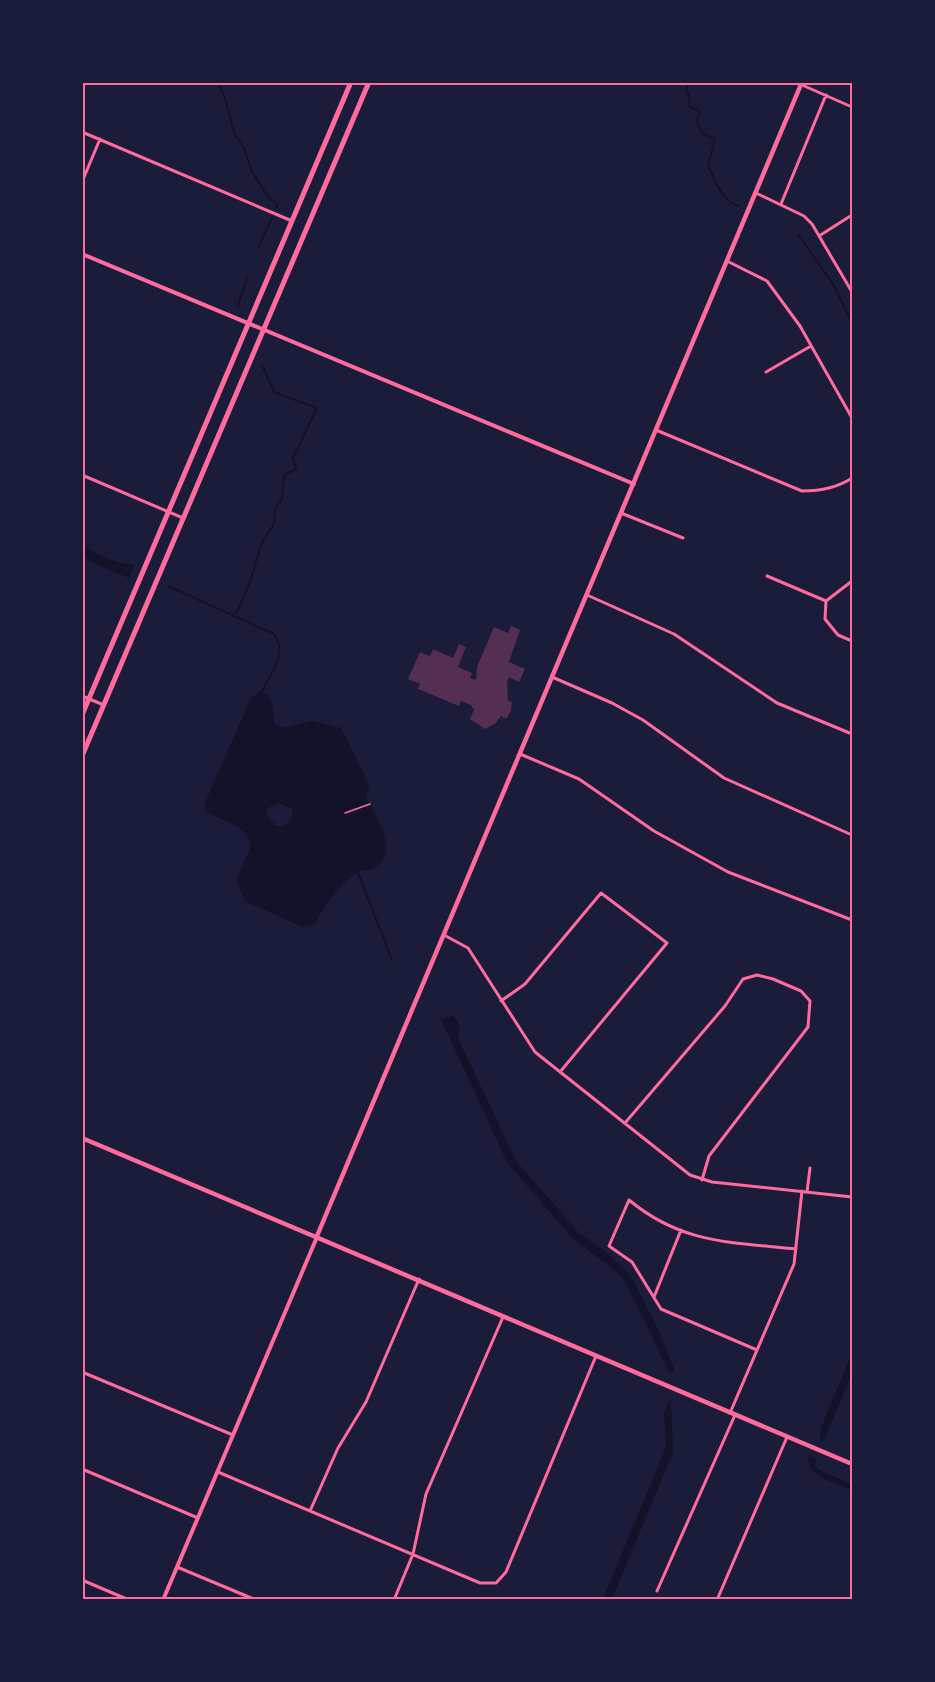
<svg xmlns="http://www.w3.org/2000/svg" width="935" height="1682" font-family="'PT Serif',serif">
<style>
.water{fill:#12122b;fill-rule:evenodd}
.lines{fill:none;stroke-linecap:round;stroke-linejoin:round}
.stream{stroke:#12122b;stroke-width:2}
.building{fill:#542f53}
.path{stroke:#ff6b9d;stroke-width:1.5}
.minor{stroke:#ff6b9d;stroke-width:3}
.tertiary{stroke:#ff6b9d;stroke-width:4}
.secondary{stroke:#ff6b9d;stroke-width:4.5}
.primary{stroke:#ff6b9d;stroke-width:5}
.neatline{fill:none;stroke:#ff6b9d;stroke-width:2}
</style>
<rect width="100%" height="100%" fill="#1b1b3a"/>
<path class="water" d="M 82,544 C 95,555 117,564 134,565 L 129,578 L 91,562 L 83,555 Z
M 260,691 L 268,694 L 272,703 L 274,723 L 283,728 L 312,721 L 341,728 L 369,785 L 366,798 C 375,814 402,853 374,868 C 368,871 361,869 356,873 C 341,884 323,907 315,924 L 302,927 L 245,901 L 236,880 L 251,846 C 249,824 219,822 205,810 L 205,803 L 251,698 ZM 279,803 L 292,809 C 294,818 290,822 282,827 L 275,825 L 266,813 L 268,808 Z
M 454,1016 L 460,1026 L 458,1038 L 516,1161 L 579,1233 L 606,1252 L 630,1275 L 655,1323 L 675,1371 L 669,1372 L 625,1281 L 617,1272 L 573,1239 L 507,1162 L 441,1019 Z
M 852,1353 L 852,1373 L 824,1441 L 820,1440 L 821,1428 Z
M 668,1401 L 671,1403 L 673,1452 L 612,1599 L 603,1599 L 666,1447 L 664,1415 Z
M 809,1456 L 817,1459 L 815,1465 L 819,1470 L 852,1484 L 852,1490 C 837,1483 804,1477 809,1456 Z"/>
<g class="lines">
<path class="stream" d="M 217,82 L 224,95 L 235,135 L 244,148 L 251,170 L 268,197 L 278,204 L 276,208
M 689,82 L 686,90 L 690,98 L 688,106 L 700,111 L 697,123 L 703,134 L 715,139 L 708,166 C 717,181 719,198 738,206
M 798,234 L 833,284 L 852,323
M 258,248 L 272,218
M 238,306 L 247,277
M 168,586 L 274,634 C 288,654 270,675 261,693
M 235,616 L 249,585 L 262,542 L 274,524 L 275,508 L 282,499 L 284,475 L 296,469 L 293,458 L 317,408 L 274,392 L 262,365
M 357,870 L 392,960"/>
</g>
<path class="building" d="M 511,626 L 520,630 L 509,662 L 525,669 L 519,682 L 509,677 L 507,682 L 508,701 L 512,702 L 511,711 L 506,719 L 501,716 L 495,724 L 485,729 L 470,719 L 474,710 L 471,705 L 461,701 L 459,706 L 418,689 L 420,684 L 408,679 L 420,652 L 430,656 L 433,649 L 453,658 L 459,644 L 466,647 L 458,667 L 472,673 L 470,678 L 476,680 L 477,667 L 494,627 L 508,633 Z"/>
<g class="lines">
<path class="path" d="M 345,813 L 370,804"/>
<path class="minor" d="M 802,85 L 852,107
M 82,132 L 292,221
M 82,182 L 100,139
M 756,193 L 804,216 L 812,224 L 852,292
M 781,204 L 826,95
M 819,236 L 852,215
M 727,261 L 767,281 L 800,326 L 852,418
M 766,372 L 811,346
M 656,430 L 802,491 C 821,491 837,488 852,478
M 82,475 L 183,518
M 621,513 L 683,538
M 767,576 L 826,601
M 852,581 L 826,601 L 825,619 L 838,635 L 852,641
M 587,595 L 674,634 L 777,703 L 852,734
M 552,677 L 612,703 L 643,720 L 724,778 L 852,835
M 82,696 L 104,705
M 520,754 L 579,779 L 654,831 L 728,872 L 852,920
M 444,935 L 468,948 L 535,1052 L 690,1175 L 712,1182 L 852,1197
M 501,1001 L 525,984 L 601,893 L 667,943 L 560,1072
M 625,1123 L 725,1006 L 743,979 L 757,975 L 773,979 L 801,991 L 810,1001 L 808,1027 L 709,1156 L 702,1180
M 807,1192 L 810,1168
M 654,1297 L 681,1230
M 757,1350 L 661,1309 L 632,1262 L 609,1246 L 629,1200 C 682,1244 730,1242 796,1249
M 82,1372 L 233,1435
M 730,1413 L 794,1264 L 802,1191
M 82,1469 L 198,1518
M 218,1472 L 480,1583 L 496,1583 L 506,1572 L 596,1356
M 310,1511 L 338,1448 L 366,1402 L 419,1279
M 177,1567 L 256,1600
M 82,1580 L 129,1600
M 657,1591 L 735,1415
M 394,1600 L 413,1554 L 426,1494 L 503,1317
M 717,1600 L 787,1437"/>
<path class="tertiary" d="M 82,254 L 634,484
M 163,1600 L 317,1237"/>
<path class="secondary" d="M 82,1138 L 852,1464
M 317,1236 L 802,82"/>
<path class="primary" d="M 82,715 L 351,82
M 82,756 L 369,82"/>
</g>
<rect width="935" height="1682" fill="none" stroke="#1b1b3a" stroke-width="168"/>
<rect x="84" y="84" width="767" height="1514" class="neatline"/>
</svg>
